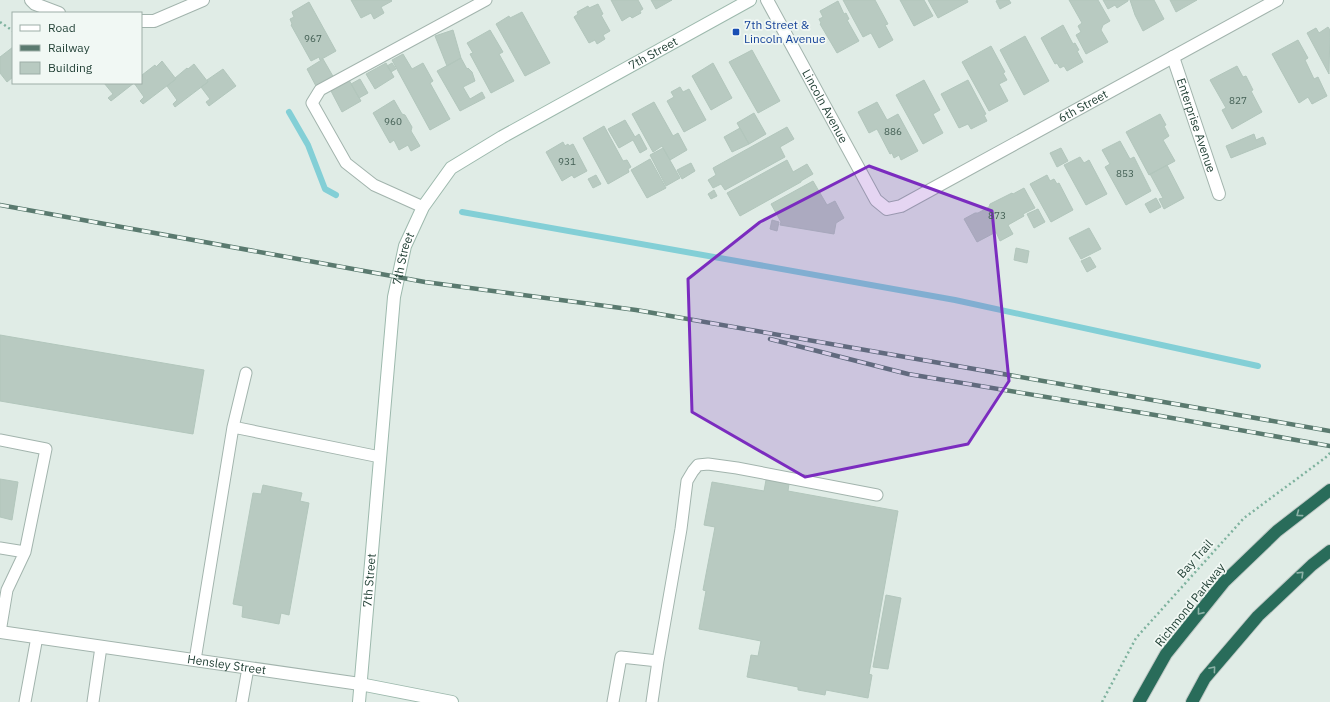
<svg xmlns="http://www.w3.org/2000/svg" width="1330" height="702" font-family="'IBM Plex Sans',sans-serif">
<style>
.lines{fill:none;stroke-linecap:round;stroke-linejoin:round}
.stream{stroke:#83cfd6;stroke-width:6}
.building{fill:#b8cac1;stroke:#b2c6bc}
.lane-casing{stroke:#a2b4ad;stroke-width:13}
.street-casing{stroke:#a2b4ad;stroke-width:14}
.secondary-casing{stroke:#9db9ad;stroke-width:14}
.highway-casing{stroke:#c0c9c6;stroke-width:14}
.path{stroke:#7eb29e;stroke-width:2.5;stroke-dasharray:2 3;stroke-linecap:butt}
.lane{stroke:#fff;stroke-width:11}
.street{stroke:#fff;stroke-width:12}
.secondary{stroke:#fff;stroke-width:12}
.highway{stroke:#296c5a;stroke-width:12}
.rail-casing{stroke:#5a7a6f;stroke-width:4.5}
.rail{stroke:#f1f8f4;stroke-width:3;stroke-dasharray:9;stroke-linecap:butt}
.oneway{stroke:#8db2a7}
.marked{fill:#7b2cbf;fill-opacity:0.2;stroke:#7b2cbf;stroke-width:3;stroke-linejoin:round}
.transit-dot{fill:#1a4fb4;stroke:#f1f8f4;stroke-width:1.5}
.labels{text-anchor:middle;stroke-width:3.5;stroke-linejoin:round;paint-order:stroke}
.number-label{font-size:10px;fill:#456156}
.transit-label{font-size:12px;fill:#164399;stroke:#f1f8f4;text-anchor:start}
.street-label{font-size:12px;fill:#1f3e33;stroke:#f1f8f4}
</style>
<rect width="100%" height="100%" fill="#e0ece6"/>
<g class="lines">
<path class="stream" d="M 289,112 L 308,145 L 325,189 L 336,195
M 462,212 L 955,300 L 1258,366"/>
</g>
<path class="building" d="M 351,0 L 391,0 L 392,1 L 381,7 L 384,13 L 374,19 L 371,13 L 361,18 Z
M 611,0 L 638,0 L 643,9 L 640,11 L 641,13 L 632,18 L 630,16 L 622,21 Z
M 651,0 L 672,0 L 656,9 Z
M 843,0 L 875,0 L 888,24 L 885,25 L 893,40 L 879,48 L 871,33 L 863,37 Z
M 900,0 L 924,0 L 933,16 L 914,26 Z
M 928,0 L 967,0 L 968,2 L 938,18 Z
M 998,0 L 1009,0 L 1011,3 L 1000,9 L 996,1 Z
M 1069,0 L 1098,0 L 1110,21 L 1103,25 L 1101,30 L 1108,42 L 1086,54 L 1076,35 L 1081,32 L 1078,26 L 1082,23 Z
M 1103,0 L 1128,0 L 1128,1 L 1117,8 L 1115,5 L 1108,9 Z
M 1130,0 L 1154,0 L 1164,19 L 1143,31 L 1135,15 Z
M 1170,0 L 1197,0 L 1176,12 Z
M 838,1 L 844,14 L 846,13 L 849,19 L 847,20 L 859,41 L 837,53 L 820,24 L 821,23 L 819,19 L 823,17 L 820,11 Z
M 309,2 L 336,51 L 320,60 L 319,57 L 311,61 L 291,25 L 292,24 L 290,19 L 294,17 L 292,12 Z
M 598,4 L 603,14 L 601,15 L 610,31 L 603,35 L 605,39 L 597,44 L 595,40 L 589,43 L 574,17 L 578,14 L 577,12 L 588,6 L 589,8 Z
M 522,12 L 550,63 L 525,76 L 496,24 L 509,16 L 510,18 Z
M 1063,25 L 1073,44 L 1075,43 L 1079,50 L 1077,51 L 1083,62 L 1067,71 L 1064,66 L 1060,68 L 1057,63 L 1055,64 L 1041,38 Z
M 1328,27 L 1330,30 L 1329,74 L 1307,33 L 1316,28 L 1319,33 Z
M 453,30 L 461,58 L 447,66 L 435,36 Z
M 490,30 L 503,52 L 499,54 L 514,81 L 491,93 L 470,54 L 473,53 L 467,43 Z
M 1025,36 L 1049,81 L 1024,95 L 1000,50 Z
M 1298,40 L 1308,58 L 1305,60 L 1314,79 L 1318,77 L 1327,96 L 1312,104 L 1308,97 L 1299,103 L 1272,54 Z
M 991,46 L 1005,72 L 1003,73 L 1007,80 L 999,84 L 1008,101 L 989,111 L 962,62 Z
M 13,47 L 13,77 L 7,82 L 0,73 L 0,57 Z
M 752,50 L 780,101 L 758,113 L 729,62 Z
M 403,54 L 412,69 L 423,63 L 433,81 L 430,83 L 450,119 L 430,130 L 392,60 Z
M 461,58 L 467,69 L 468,68 L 472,72 L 475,81 L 463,87 L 470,99 L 482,92 L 485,98 L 460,111 L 437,71 Z
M 323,59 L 334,78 L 317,88 L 307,69 Z
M 162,61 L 176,79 L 143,104 L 140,101 L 144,97 L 134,83 L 141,83 L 141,78 L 143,76 L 142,75 L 155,65 L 156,67 Z
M 386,63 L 394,77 L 375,89 L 366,74 Z
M 392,63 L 396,69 L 391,72 L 387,66 Z
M 713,63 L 732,98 L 711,110 L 692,76 Z
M 194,64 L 208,82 L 175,107 L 173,104 L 177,100 L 167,86 L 176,79 L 175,78 L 187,68 L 188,69 Z
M 1237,66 L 1243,77 L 1246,76 L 1253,90 L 1251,91 L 1262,112 L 1232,129 L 1222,110 L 1226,108 L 1210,80 Z
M 223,69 L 236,86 L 209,106 L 206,102 L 210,99 L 201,87 L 208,82 L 207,80 Z
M 360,79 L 368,93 L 359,98 L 351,84 Z
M 349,80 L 361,101 L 342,112 L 331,91 Z
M 924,80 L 940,110 L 933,114 L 943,133 L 923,144 L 896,95 Z
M 968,80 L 986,114 L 984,115 L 987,121 L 971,129 L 968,124 L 959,128 L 941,94 Z
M 104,83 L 134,83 L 111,101 L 108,98 L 113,94 Z
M 680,87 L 683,92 L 689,89 L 706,120 L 684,132 L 667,101 L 674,97 L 671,92 Z
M 394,100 L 402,114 L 405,115 L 412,127 L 411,131 L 420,146 L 411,151 L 408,145 L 399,150 L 394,140 L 390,143 L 373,113 Z
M 654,102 L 673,136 L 678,133 L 687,150 L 670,160 L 662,146 L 653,152 L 632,114 Z
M 877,102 L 887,120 L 898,114 L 918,151 L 901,160 L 899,155 L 894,158 L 892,153 L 890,154 L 877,129 L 869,133 L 858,112 Z
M 754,113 L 766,134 L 749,144 L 737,123 Z
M 1160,114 L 1166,125 L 1164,126 L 1169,136 L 1163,140 L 1175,161 L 1149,175 L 1126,132 Z
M 625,120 L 635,137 L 639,134 L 647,149 L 640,153 L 633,140 L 619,148 L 608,129 Z
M 604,126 L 623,161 L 627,160 L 631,167 L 628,169 L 629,172 L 608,184 L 583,138 Z
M 787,127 L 794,139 L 780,147 L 785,157 L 725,190 L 721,184 L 713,188 L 708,180 L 716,175 L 713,168 Z
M 740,128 L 749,144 L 732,152 L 724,137 Z
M 1254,134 L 1256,140 L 1263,137 L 1266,144 L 1231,158 L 1226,146 Z
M 1120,141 L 1130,159 L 1134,157 L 1151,191 L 1126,205 L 1105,167 L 1110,164 L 1102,150 Z
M 563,142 L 565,146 L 568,144 L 569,146 L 573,144 L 587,171 L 574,178 L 572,175 L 562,181 L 546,152 Z
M 663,148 L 680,178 L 666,186 L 650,155 Z
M 1061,148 L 1068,161 L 1057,167 L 1050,153 Z
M 1080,157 L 1084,163 L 1089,160 L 1107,194 L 1086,205 L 1064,165 Z
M 650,159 L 666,188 L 647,198 L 631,170 Z
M 787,160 L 793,172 L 807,164 L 813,174 L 801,181 L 801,182 L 740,216 L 727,193 Z
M 691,163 L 695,171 L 682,179 L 677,170 Z
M 1167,165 L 1184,198 L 1164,209 L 1159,199 L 1163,198 L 1150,174 Z
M 596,175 L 601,184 L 593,188 L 588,179 Z
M 1047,175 L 1050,181 L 1054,179 L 1057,184 L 1059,183 L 1073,210 L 1051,222 L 1030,184 Z
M 813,181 L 827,205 L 835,201 L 844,218 L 836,223 L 834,234 L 780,225 L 781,222 L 771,204 Z
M 1024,188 L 1035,208 L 1023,214 L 1024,216 L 1008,225 L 1013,234 L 1000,241 L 996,232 L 977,242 L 964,219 L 975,213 L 978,213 L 989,207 L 990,204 L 1012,193 L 1013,194 Z
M 714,190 L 717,196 L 711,199 L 708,194 Z
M 1156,198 L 1161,207 L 1150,213 L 1145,204 Z
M 1038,209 L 1045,222 L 1034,228 L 1027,214 Z
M 772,220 L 779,222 L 777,231 L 770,229 Z
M 1089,228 L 1101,249 L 1081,259 L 1069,238 Z
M 1016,248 L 1029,251 L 1027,263 L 1014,260 Z
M 1090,257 L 1096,267 L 1087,272 L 1081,261 Z
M 0,335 L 204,370 L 193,434 L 0,401 Z
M 0,479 L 18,482 L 12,520 L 0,517 Z
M 766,480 L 789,484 L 788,491 L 898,511 L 869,674 L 872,675 L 868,698 L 826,690 L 825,695 L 798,690 L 798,687 L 747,677 L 751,655 L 758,656 L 761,641 L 699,629 L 706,591 L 703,590 L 715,527 L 704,525 L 712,482 L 764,491 Z
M 263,485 L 302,493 L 300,501 L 309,503 L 289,615 L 281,613 L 279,624 L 242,617 L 243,606 L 233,604 L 253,493 L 261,494 Z
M 886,595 L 901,598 L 888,669 L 873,667 Z"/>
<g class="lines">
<defs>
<path id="lane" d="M 423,207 L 374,185 L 346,163 L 312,103 L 320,90 L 486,0
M 233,427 L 246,373
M 0,440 L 46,449 L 25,552 L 7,590 L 0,632
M 0,548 L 25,552
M 195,660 L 233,427 L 380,457
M 658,661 L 681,529 L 687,481 L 693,471 L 698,465 L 708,464 L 737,468 L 877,495
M 25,702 L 37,637
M 93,702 L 101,647
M 242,702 L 248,668
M 613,702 L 621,657 L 658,661 L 652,702"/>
<g id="street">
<path d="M 31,0 L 35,4 L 59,13"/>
<path id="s1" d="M 767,0 L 876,200 L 887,209 L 901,206 L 1277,0"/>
<path d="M 141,21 L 154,21 L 203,0"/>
<path id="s2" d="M 1173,57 L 1219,194"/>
<path id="s3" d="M 0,632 L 360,684"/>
</g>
<g id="secondary">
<path d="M 360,684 L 452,702"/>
<path id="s4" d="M 359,702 L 394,297 L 405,246 L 423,207 L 451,168 L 502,137 L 750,0"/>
</g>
<path id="highway" d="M 1139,702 L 1166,654 L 1224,582 L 1277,531 L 1330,490
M 1192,702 L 1205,678 L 1258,616 L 1312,565 L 1330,551"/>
</defs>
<use href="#lane" class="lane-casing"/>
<use href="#street" class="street-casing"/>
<use href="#secondary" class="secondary-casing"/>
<use href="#highway" class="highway-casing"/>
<path class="path" d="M 0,22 L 13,31
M 1102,702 L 1136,638 L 1244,518 L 1325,458 L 1330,453"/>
<use href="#lane" class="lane"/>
<use href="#street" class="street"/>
<use href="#secondary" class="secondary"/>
<use href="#highway" class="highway"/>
<defs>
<path id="rail" d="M 0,205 L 425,282 L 636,310 L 1330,431
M 770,339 L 908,374 L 1155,415 L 1330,446"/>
</defs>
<use href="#rail" class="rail-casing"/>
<use href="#rail" class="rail"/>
</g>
<defs><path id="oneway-chevron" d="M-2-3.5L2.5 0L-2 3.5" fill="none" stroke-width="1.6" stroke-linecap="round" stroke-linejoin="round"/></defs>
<g class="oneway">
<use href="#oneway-chevron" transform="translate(1299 514) rotate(143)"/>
<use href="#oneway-chevron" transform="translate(1301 574) rotate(-44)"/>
<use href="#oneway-chevron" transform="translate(1200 612) rotate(129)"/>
<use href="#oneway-chevron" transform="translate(1213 669) rotate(-50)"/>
</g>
<path class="marked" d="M 869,166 L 992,211 L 1009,381 L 968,444 L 805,477 L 692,412 L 688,279 L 760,222 Z"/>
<rect class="transit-dot" x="732" y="28" width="8" height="8" rx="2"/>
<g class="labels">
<g class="number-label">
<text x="313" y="42">967</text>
<text x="1238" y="104">827</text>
<text x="393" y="125">960</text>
<text x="893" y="135">886</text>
<text x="567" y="165">931</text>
<text x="1125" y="177">853</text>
<text x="997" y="219">873</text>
</g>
<g class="transit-label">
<text x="744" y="29">7th Street &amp;<tspan x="744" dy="14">Lincoln Avenue</tspan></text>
</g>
<g class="street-label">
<text dy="4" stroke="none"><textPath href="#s4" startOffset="782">7th Street</textPath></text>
<text dy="4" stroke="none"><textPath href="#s1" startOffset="121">Lincoln Avenue</textPath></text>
<text dy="4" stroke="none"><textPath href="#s1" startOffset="464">6th Street</textPath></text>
<text dy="4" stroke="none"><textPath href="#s2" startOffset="72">Enterprise Avenue</textPath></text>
<text dy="4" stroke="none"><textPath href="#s4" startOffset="446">7th Street</textPath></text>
<text transform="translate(1195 559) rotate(-48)" y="4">Bay Trail</text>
<text dy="4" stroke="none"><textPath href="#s4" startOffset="122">7th Street</textPath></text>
<text transform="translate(1190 605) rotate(-51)" y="4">Richmond Parkway</text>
<text dy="4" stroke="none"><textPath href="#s3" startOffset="229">Hensley Street</textPath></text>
</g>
</g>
<rect x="12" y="12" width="130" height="72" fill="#f1f8f4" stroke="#9daea7"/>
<rect x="20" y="25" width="20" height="6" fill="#ffffff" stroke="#9daea7"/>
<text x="48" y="32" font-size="12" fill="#1f3e33">Road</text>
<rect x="20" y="45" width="20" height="6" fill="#5a7a6f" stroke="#9daea7"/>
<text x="48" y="52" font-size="12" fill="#1f3e33">Railway</text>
<rect x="20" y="62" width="20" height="12" fill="#b8cac1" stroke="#9daea7"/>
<text x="48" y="72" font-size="12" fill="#1f3e33">Building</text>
</svg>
